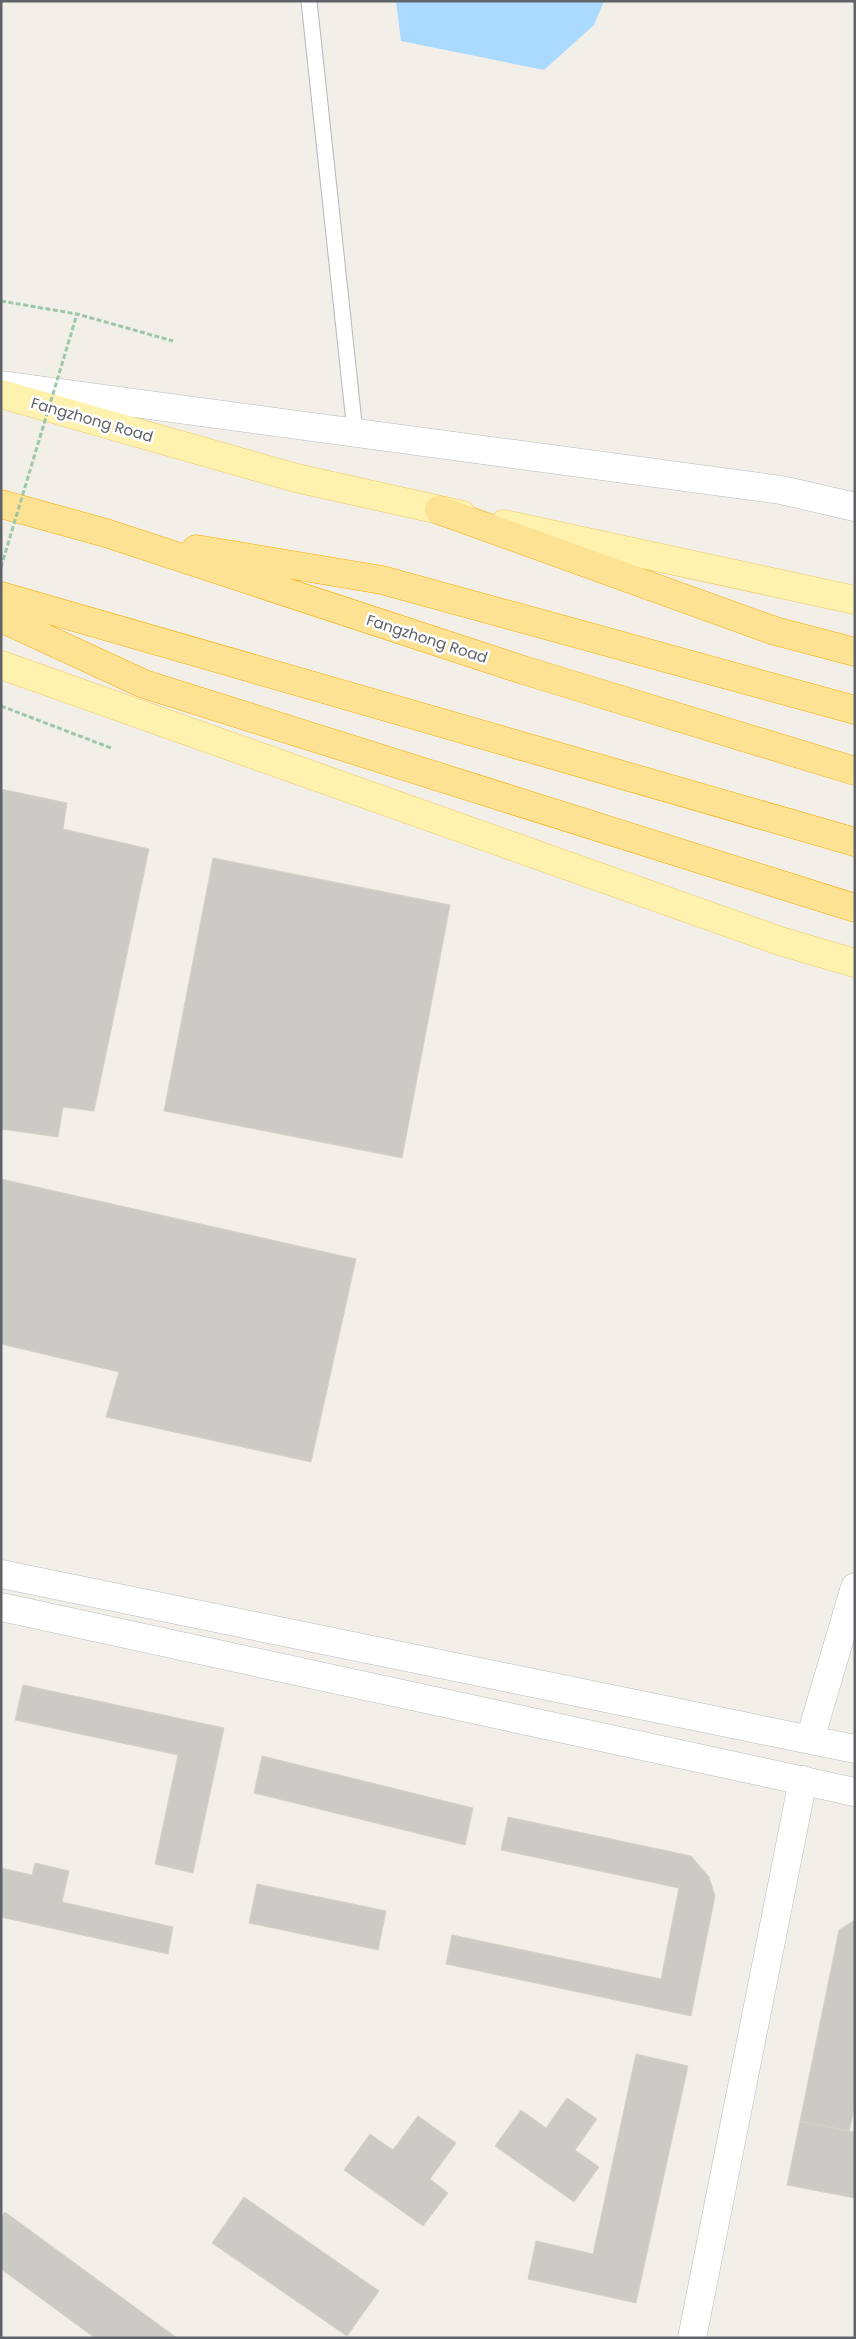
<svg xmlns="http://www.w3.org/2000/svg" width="856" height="2339" font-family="Poppins,sans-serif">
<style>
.water{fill:#aadaff}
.building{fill:#cccac5;stroke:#d6d1c6}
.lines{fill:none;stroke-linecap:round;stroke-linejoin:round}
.lane-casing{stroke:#b5b8bc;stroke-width:17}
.street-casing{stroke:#b5b8bc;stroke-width:29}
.secondary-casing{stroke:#b6babf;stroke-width:29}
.primary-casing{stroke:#f2c960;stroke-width:29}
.highway-casing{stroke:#f9ab00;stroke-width:29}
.path{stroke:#9cc7a9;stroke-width:3;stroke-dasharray:5 2.5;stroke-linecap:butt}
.lane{stroke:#fff;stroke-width:15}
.street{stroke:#fff;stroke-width:28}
.secondary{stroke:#fff;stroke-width:28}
.primary{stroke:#fff2af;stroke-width:28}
.highway{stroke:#fde293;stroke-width:28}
.path-bridge{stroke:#9cc7a9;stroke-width:3;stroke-dasharray:5 2.5;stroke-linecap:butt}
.labels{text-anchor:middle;stroke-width:5;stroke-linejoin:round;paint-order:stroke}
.street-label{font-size:15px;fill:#5f6368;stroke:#fff}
</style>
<rect width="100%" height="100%" fill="#f1efe8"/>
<path class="water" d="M 396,1 L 604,1 L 594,25 L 544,70 L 401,41 Z"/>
<path class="building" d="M 1,789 L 67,803 L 63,829 L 149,849 L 94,1111 L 63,1107 L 58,1137 L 1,1129 Z
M 213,858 L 450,905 L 402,1158 L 164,1111 Z
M 1,1179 L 356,1259 L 311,1462 L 106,1417 L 119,1372 L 1,1344 Z
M 23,1685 L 224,1728 L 193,1873 L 155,1864 L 178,1755 L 15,1720 Z
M 262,1756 L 473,1808 L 465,1845 L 254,1793 Z
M 508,1817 L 691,1856 L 709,1877 L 715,1896 L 691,2016 L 446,1964 L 452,1935 L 661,1979 L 679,1888 L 501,1850 Z
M 35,1863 L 69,1871 L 62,1902 L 173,1927 L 168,1954 L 1,1917 L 1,1868 L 32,1875 Z
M 257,1884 L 386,1911 L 378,1950 L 249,1923 Z
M 855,1920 L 855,2105 L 849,2131 L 800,2121 L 839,1930 Z
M 636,2054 L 688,2066 L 636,2303 L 528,2279 L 536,2241 L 593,2254 Z
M 567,2098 L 597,2119 L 575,2150 L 599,2167 L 574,2202 L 495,2146 L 521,2110 L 546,2128 Z
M 418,2116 L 456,2143 L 430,2179 L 448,2193 L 423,2226 L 344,2170 L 370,2134 L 393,2150 Z
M 800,2121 L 855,2132 L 855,2198 L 787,2185 Z
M 244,2197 L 379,2291 L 347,2336 L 212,2243 Z
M 5,2212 L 177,2338 L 95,2338 L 1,2269 L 1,2217 Z"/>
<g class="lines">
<defs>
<path id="lane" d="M 309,1 L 355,432"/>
<path id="street" d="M 810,1739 L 855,1587
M 692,2338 L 803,1780"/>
<path id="secondary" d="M 1,385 L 781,490 L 855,507
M 1,1574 L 855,1749
M 1,1607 L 855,1792"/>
<path id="primary" d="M 1,394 L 296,478 L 462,515
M 504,524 L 855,600
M 1,665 L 780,941 L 855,963"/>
<path id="highway" d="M 1,504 L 106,533 L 523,670 L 855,771
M 439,510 L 775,631 L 855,652
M 196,549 L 382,580 L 855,710
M 1,596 L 855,842
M 1,618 L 144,684 L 855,908"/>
</defs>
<use href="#lane" class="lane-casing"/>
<use href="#street" class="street-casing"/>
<use href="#secondary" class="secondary-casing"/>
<use href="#primary" class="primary-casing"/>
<use href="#highway" class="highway-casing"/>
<path class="path" d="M 1,301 L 77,314 L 173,341
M 1,706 L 111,748"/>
<use href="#lane" class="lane"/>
<use href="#street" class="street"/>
<use href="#secondary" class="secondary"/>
<use href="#primary" class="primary"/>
<use href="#highway" class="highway"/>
<path class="path-bridge" d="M 1,567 L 77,314"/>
</g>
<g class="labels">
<g class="street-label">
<text transform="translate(92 420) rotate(16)" y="5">Fangzhong Road</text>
<text transform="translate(427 639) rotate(18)" y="5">Fangzhong Road</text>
</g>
</g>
<rect width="856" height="2339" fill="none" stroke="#5f6368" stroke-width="5"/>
</svg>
